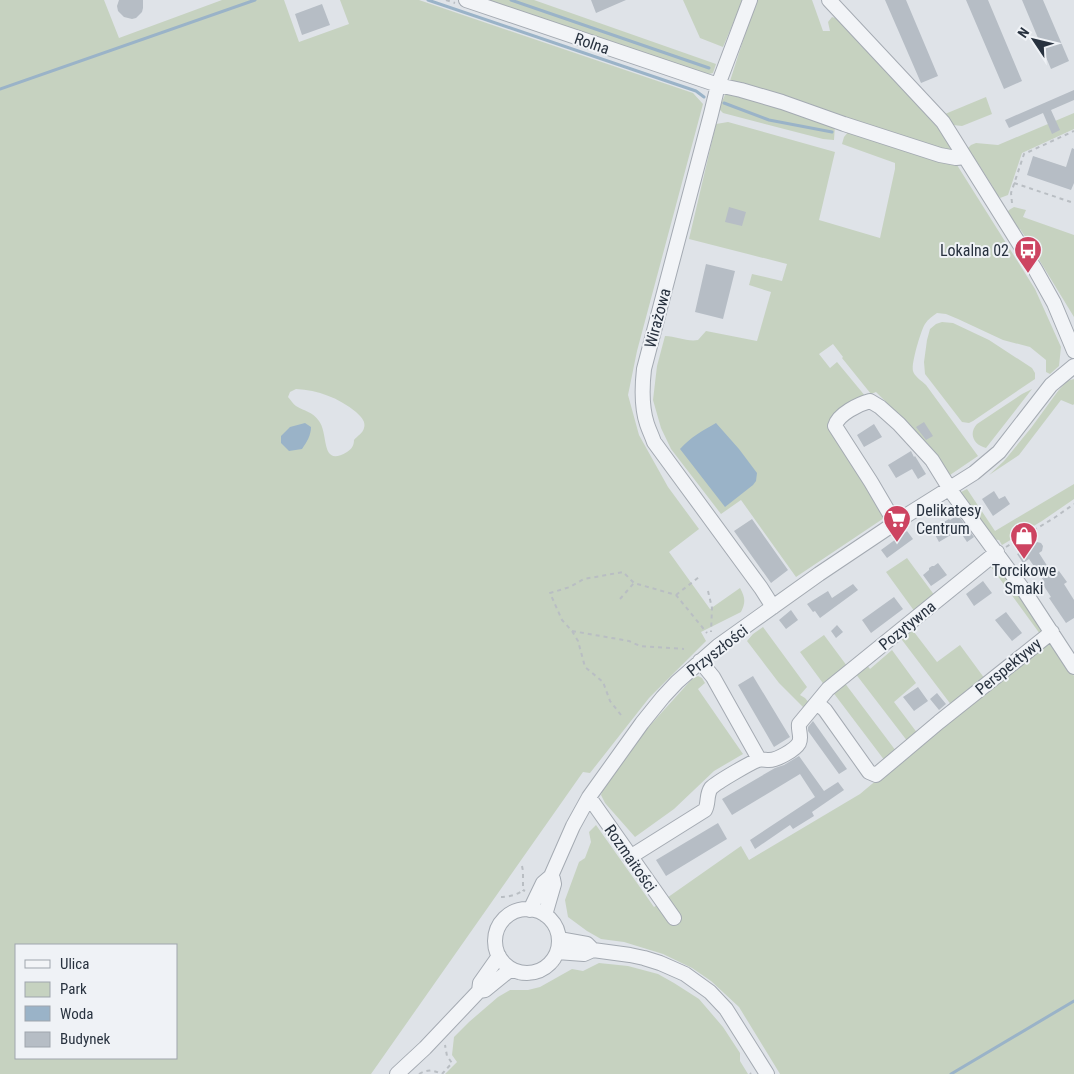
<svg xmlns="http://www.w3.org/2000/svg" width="1074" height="1074" font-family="'Roboto Condensed',sans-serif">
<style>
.green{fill:#c6d2c0;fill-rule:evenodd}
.water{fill:#9ab3c8}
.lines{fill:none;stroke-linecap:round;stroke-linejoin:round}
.stream{stroke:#9ab3c8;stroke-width:3}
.building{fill:#b6bdc5}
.minor-casing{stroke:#a4aab2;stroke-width:16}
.path{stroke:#b9bec3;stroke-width:2;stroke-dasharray:4 4;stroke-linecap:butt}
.minor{stroke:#f2f4f7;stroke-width:14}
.labels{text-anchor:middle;stroke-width:4;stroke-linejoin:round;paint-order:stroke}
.street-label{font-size:16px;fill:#28323f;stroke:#eff2f6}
.poi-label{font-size:16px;fill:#28323f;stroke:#eff2f6;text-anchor:end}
</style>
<rect width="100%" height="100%" fill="#dfe3e8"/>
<path class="green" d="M 0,0 L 104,0 L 119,38 L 222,0 L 284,0 L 299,42 L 349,24 L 340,0 L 419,0 L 693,93 L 703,104 L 637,351 L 628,395 L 639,435 L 668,487 L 699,529 L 669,552 L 710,609 L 740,588 C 745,597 746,602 741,612 L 701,632 L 706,641 L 649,698 L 590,773 L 583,772 L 371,1074 L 0,1074 ZM 296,389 C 318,390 339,398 356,412 C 361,417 366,421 364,428 C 363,433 357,436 354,440 C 354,445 352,449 347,452 C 320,468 329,434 319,421 C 313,412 304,411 296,406 C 293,404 291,400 288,397 L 290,392 ZM 16,945 L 176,945 L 176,1058 L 16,1058 Z
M 480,0 L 534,0 L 716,64 L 713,73 L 705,75 Z
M 683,0 L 743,0 L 723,47 L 700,38 Z
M 756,0 L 812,0 L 823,31 L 830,31 L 828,22 L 832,17 L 838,19 L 938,128 L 955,153 L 730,81 Z
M 727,90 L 835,125 L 834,140 L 823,139 L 723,113 L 719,109 Z
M 986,97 L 992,114 L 962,126 L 953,125 L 945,114 Z
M 1074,113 L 1074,129 L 1022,153 L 1008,195 L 1000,198 L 999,196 L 996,198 L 991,189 L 993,187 L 968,148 L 971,145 L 976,143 L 998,145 Z
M 728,122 L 835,152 L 819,220 L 880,238 L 895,169 L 895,163 L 842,144 L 844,137 L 849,131 L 957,165 L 1035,289 L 1061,347 L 1059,366 L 1050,374 L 1046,372 L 1046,360 L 1030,347 L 1003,340 L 958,319 L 946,314 L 937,313 C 933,316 928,319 925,324 C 921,330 911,364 913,371 C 914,376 922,381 926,385 L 978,456 L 950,475 L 928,444 L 876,392 L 871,394 L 842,358 L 843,357 L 833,344 L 819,354 L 830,368 L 837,362 L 866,397 L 829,421 L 845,445 L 887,516 L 796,577 L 741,500 L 721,514 L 671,449 L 661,428 L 653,400 L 657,366 L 665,336 C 676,336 687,342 698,340 L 706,331 L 757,341 L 771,292 L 749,285 L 752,274 L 782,281 L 787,264 L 689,239 L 716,124 Z
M 1014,207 L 1026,210 L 1023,217 L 1074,235 L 1074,317 L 1024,235 L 1020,229 L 1017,231 L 1007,213 L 1009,210 Z
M 942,322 L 953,323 L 989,340 L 1032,368 L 1035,373 L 1035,379 L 973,421 L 969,423 L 962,422 L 925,374 L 924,362 L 927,340 L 930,329 L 936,324 Z
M 1074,379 L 1074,404 L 1073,405 L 1061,400 L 1019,455 L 989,475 L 1004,461 L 1031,428 L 1058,391 L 1067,381 Z
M 1032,389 L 986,448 C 974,445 968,434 977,424 L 1022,394 Z
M 1074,484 L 1074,499 L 1042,521 L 1002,545 L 999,540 L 991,539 L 959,493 L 967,489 L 995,531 Z
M 907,558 L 935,596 L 915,612 L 886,572 Z
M 994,560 L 1042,626 L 1042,633 L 1040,634 L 989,564 Z
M 763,627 L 807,687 L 800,695 L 805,698 L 810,704 L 806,710 L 779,683 L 747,641 L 753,634 Z
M 911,628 L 937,662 L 960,645 L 985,679 L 952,706 L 899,636 Z
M 824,635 L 847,666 L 825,686 L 800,652 Z
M 1051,638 L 1074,676 L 1074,1074 L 780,1074 L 739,1007 L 711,981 L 692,968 L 663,954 L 624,942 L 601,939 L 587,931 L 568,917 L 565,900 L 579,862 L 585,858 L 591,842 L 589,832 L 596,825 L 654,907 L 741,846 L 749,860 L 860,794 L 903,758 Z
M 892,650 L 916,683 L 894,702 L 918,734 L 908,742 L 855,673 L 866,664 L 870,669 Z
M 698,676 L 702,678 L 705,683 L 698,689 L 743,754 L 714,771 L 674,809 L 635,837 L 605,803 L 601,795 L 603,790 L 645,731 L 692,679 Z
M 844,682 L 896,751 L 885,761 L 832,691 Z
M 599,963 L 628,966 L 658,974 L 674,983 L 699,999 L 723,1027 L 740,1053 L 740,1061 L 748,1074 L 445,1074 L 457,1062 L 452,1055 L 454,1037 L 469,1022 L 498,997 L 510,990 L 528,990 L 540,987 L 572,969 L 583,971 Z"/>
<path class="water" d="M 305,423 L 311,427 C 311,435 307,442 302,449 L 289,451 L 281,443 L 281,436 L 290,427 Z
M 716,423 L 739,449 L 757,473 L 756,481 L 753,485 L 725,507 L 680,449 C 691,437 702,431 716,423 Z"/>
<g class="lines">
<path class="stream" d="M 428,0 L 696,91 L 704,97
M 511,0 L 709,68
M 0,89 L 255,0
M 724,103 L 769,120 L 832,132
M 951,1074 L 1074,1001"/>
</g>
<path class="building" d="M 119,0 L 143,0 L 143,8 L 142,12 L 136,18 L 132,19 L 124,17 L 118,11 L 117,6 Z
M 591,0 L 626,0 L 596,13 Z
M 885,0 L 906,0 L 938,76 L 921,83 Z
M 966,0 L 988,0 L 1022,81 L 1004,89 Z
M 1022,0 L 1043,0 L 1069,61 L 1051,69 Z
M 322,4 L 330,25 L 302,35 L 295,14 Z
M 1074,90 L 1074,100 L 1051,110 L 1060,130 L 1052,134 L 1043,113 L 1009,128 L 1005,120 Z
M 1072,148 L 1074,149 L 1074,183 L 1071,190 L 1027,175 L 1033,156 L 1066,167 Z
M 729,207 L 746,212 L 742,226 L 725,222 Z
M 706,264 L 735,271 L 723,319 L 695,312 Z
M 924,422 L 933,436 L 926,440 L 916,427 Z
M 874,424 L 882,437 L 864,447 L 857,435 Z
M 911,451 L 914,457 L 915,456 L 926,474 L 918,479 L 912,469 L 896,478 L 888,465 Z
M 994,491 L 999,499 L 1005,496 L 1010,504 L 993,516 L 982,499 Z
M 958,515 L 974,537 L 967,542 L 959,530 L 939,542 L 932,529 L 949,519 L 950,520 Z
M 752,519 L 788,570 L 771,583 L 734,531 Z
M 907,531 L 913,539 L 887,558 L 881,550 Z
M 1037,542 L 1041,543 L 1043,546 L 1042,551 L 1039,553 L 1053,575 L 1059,571 L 1067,582 L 1064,584 L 1074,600 L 1074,618 L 1066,623 L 1049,598 L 1051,597 L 1042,583 L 1044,581 L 1029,559 L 1023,563 L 1017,554 Z
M 938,563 L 947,575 L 931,586 L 923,575 L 929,570 L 929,568 L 932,566 L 934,566 Z
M 983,581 L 992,593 L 974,606 L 966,594 Z
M 853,584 L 858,590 L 820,618 L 815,611 L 813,612 L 807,604 L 828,591 L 832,598 Z
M 894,597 L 903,609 L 871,633 L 862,620 Z
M 791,610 L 798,620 L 786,629 L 779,620 Z
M 1006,612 L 1022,633 L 1012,641 L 995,620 Z
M 837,625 L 843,632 L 836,638 L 831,631 Z
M 753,676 L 790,737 L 774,747 L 738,685 Z
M 918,687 L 928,701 L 914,711 L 903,697 Z
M 937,693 L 946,704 L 939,710 L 930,699 Z
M 813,721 L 847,769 L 839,774 L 808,731 L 808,727 Z
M 799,756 L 824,791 L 838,782 L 844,790 L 812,812 L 814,816 L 793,829 L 790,825 L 755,849 L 750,840 L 815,797 L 800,774 L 732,815 L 722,799 L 775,768 L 784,765 Z
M 718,823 L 727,839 L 666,876 L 656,860 Z"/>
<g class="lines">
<defs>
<path id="minor" d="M 466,0 L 718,85 L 741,90 L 782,102 L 844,124 L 940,155 L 956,158 L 965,157
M 750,0 L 718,85 L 711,114 L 644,369 C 642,387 641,406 647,424 C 649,430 652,436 654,442 L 761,588 L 773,607
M 829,0 L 943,122 L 1035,269 L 1054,303 L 1074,351
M 895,523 L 871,482 L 835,426 C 838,414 859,404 870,401 L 880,407 L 899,424 L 932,460 L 953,494 L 1025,592 L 1074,667
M 700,661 L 713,677 L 759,759
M 817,703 L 825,710 L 869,772 L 876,775 L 939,722 L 1052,632
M 589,797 L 674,918
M 630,857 L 705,810 C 709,803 706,795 711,788 C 717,782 750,763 758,760 C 762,759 765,760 769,760 C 777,760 795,750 799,743 C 802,737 798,730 799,724 L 828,689 L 997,552
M495 941a32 32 0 1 1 64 0a32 32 0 1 1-64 0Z
M 530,910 L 543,883 L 550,877 L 551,876 L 573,826 L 589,797 L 642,723 L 663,697 L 677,682 L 718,646 L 819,574 L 907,515 L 974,473 L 999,452 L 1051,385 L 1074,366
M 545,915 L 554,884 L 553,879 L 551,876
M 559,939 L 587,944 L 593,950 L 630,955 L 644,958 L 660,963 L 685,974 L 710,992 L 726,1009 L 767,1074
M 557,952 L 584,954 L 593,950
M 479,991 L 485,990 L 511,969
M 397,1074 L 425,1048 L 479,991 L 480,983 L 499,956"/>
</defs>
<use href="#minor" class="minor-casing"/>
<path class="path" d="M 446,0 L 455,3
M 1014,183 L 1074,203
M 1012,203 L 1011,193 L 1024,154 L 1074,131
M 1006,547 L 1054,518 L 1074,504
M 708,591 L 712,608 L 711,632
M 676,595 L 699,577
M 620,599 L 634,583
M 572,631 L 629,641 L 640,646 L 684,649
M 621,715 L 610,701 L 603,682 L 585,667 L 578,641 L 572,631 L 562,620 L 550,593 L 570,587 L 584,579 L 623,572 L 634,583 L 676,595 L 707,633
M 522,866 L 523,871 L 523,890 L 525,891
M 501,897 C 507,897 518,895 523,890
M 518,979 C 537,980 545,976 559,964
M 750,1073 L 751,1074
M 419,1074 C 427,1069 433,1070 442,1074 L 452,1063 L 447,1056 L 445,1045"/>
<use href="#minor" class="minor"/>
</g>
<defs>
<symbol id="bus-pin" viewBox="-11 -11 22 30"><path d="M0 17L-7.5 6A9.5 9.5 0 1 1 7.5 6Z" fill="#cd4461" stroke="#eff2f6"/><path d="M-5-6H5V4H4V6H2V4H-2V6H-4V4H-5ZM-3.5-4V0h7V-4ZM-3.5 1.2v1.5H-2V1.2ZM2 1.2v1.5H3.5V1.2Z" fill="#fff"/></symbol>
<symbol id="supermarket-pin" viewBox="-11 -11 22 30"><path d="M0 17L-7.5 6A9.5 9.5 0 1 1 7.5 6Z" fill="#cd4461" stroke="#eff2f6"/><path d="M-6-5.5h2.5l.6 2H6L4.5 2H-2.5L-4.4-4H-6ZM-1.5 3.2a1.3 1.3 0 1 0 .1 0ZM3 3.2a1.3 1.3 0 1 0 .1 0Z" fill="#fff"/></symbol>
<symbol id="shop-pin" viewBox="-11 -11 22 30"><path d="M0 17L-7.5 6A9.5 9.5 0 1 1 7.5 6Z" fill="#cd4461" stroke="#eff2f6"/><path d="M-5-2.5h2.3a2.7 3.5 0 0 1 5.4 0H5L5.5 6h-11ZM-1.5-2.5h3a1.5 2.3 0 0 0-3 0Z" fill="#fff"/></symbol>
</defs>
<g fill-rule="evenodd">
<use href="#bus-pin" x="1012" y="234" width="32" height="43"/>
<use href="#supermarket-pin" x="881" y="503" width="32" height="43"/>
<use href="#shop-pin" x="1008" y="520" width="32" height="43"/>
</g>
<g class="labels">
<g class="street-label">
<text transform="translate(592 43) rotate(19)" y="6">Rolna</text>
<text transform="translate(657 318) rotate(-75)" y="6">Wirażowa</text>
<text transform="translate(907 625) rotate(-39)" y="6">Pozytywna</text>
<text transform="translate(717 650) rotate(-38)" y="6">Przyszłości</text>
<text transform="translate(1008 666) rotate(-39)" y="6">Perspektywy</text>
<text transform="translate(631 858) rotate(55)" y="6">Rozmaitości</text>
</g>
<g class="poi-label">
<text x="1009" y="256">Lokalna 02</text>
<text x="916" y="516" text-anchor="start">Delikatesy<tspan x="916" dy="18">Centrum</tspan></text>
<text x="1024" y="576" text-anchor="middle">Torcikowe<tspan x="1024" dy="18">Smaki</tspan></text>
</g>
</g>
<rect x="15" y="944" width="162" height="115" fill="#eff2f6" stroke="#9fa5ad"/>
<rect x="25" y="960" width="25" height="8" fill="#f2f4f7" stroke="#9fa5ad"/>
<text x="60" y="969" font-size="15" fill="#28323f">Ulica</text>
<rect x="25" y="982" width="25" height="15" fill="#c6d2c0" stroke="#9fa5ad"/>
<text x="60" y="994" font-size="15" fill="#28323f">Park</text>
<rect x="25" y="1006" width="25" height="15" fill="#9ab3c8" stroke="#9fa5ad"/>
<text x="60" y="1019" font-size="15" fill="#28323f">Woda</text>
<rect x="25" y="1032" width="25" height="15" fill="#b6bdc5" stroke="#9fa5ad"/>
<text x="60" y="1044" font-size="15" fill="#28323f">Budynek</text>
<g transform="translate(1034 40) rotate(305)" stroke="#eff2f6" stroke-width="4" paint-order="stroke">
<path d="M0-4L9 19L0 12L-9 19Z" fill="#28323f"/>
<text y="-8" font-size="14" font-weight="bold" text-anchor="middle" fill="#28323f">N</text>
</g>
</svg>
